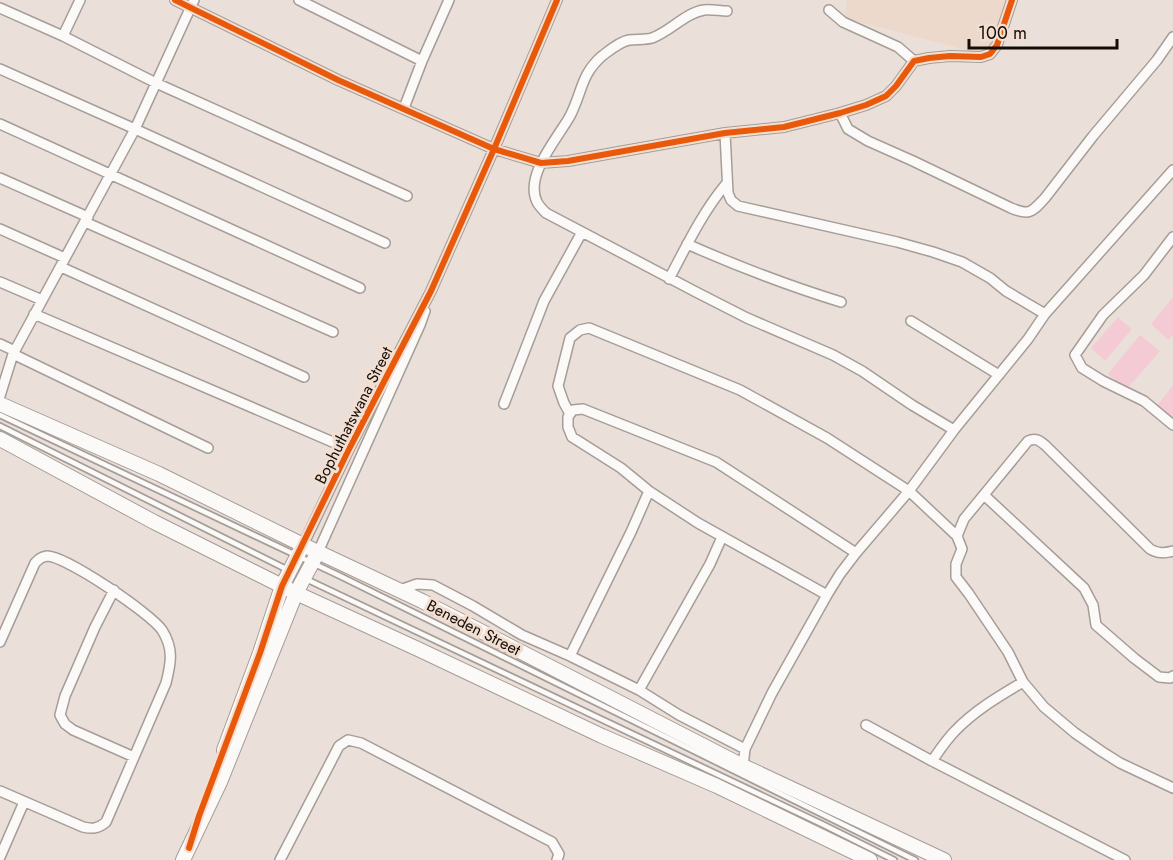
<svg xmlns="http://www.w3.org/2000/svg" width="1173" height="860" font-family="Jost,sans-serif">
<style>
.built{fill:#edd9cc}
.green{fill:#f4cbd4}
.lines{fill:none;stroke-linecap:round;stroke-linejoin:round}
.lane-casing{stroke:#a59d97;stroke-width:8}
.street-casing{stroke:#a59d97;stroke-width:12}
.secondary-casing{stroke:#a59d97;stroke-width:16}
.lane{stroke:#fcfaf9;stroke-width:4.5}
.street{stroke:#fcfaf9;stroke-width:9}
.secondary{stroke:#fcfaf9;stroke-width:14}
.cycleway-casing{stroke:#f3dfd1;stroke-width:10}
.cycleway{stroke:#e8590c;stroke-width:6}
.labels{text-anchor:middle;stroke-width:6;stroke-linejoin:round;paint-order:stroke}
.street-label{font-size:16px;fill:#130d08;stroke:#f3dfd1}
</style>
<rect width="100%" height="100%" fill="#ebe0d9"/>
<path class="built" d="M 847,0 L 1010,0 L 992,57 L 844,18 Z"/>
<path class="green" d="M 1173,297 L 1173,335 L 1168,340 L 1151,324 Z
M 1118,317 L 1132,329 L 1105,361 L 1091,348 Z
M 1140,335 L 1160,351 L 1126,390 L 1108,374 Z
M 1173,385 L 1173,418 L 1157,406 Z"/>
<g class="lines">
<defs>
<path id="lane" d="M 0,415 L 340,576 L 915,860
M 0,426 L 288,570
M 306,579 L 824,825 L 894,860"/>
<path id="street" d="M 175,0 L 338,80 L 494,149 L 541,163 L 568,161 L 725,133 L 784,127 L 840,113 L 866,105 L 886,96 L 896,86 L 914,61 L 929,58 L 950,56 L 981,57 L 990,54 L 997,45 L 1012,0
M 299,0 L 422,61
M 0,8 L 63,36 L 156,83 L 407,196
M 829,10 L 843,22 L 898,47 L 914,61
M 727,11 C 720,11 712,9 704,10 C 685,13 671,31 652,38 C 645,40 637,39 629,40 C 619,42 610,50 602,56 C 581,74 582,93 570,116 C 558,138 524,175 537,202 C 539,206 543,210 546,213 L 696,292 L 747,318 L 833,355 L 862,371 L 912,405 L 954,430
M 63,36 L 80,0
M 0,69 L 135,129 L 385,243
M 404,108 L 422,61 L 449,0
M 840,113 L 848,129 L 868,141 L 913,161 L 1011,208 C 1030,216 1032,212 1045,198 L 1093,136 L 1157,60 L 1173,37
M 0,124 L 360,288
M 725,133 L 728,193 L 731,200 L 738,206 L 897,242 L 933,252 L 962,262 L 990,278 L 1006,291 L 1045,314
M 0,178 L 88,217
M 85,222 L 333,332
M 0,229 L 65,258
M 1173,237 L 1144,275 L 1103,315 L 1075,355 L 1082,368 L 1103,381 L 1144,401 L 1173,425
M 687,244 C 737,266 789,286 841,302
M 61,267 L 304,377
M 669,279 C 687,245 702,213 726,184
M 0,282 L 42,300
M 34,314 L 349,449
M 911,321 L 999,375
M 0,344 L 15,351
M 13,354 L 208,448
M 0,396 L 13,354 L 135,129 L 194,0
M 504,404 L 544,301 L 582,232
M 570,414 L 564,403 L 558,386 L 570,338 L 580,330 L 589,328 L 740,390 L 827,438 L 909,491 L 957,536 L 962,549 L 956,564 L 956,577 L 969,594 L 1008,652 L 1023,682 L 1044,707 L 1075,733 L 1101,751 L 1120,763 L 1173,788
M 984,495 L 1084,588 L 1093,605 L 1096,625 L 1134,658 L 1159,677 L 1170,678 L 1173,676
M 957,536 L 964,519 L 1028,441 C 1036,437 1040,441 1046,446 L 1150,549 C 1158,554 1165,553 1173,551
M 303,545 L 349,449 L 431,291 L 494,149 L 557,0
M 318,552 L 420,325 L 425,311
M 114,590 L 95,627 L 65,696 L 60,715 L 65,724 L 73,730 L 134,757
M 400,590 L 417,584 L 433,585 L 473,606 L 522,635 L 570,656 L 639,690 L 679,715 L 745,749
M 827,595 L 698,523 L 649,491 L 621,468 L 572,437 L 568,427 L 568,417 L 573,410 L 583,409 L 716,462 L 856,553
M 0,642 L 35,563 C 39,559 41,557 47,556 C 66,556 150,613 162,630 C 174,649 171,663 166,683 L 106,822 C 98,829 92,829 83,827 L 0,791
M 570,656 L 631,532 L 649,491
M 639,690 L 710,564 L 722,537
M 866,725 L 932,761 L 1125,860
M 932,761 C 939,751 946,740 955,731 C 974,711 999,696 1023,682
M 743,766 L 745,749 L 772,693 L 827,595 L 840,574 L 856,553 L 909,491 L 954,430 L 1028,339 L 1045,314 L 1173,170
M 0,857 L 24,802
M 280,860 L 339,746 L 348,740 L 361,743 L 552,842 L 559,854 L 557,860"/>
<path id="secondary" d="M 0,404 L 159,474 L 303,545 L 422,601 L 743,766 L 944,860
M 0,439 L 154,522 L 296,593 L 420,650 L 602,736 L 717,786 L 870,860
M 224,750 L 260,653 L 282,586 L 303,545
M 183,860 L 220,782 L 296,593 L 318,552"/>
</defs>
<use href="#lane" class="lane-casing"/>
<use href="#street" class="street-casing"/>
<use href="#secondary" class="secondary-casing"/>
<use href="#lane" class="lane"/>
<use href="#street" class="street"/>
<use href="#secondary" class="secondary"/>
<defs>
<path id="cycleway" d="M 175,0 L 338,80 L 494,149 L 541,163 L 568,161 L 725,133 L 784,127 L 840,113 L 866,105 L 886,96 L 896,86 L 914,61 L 929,58 L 950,56 L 981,57 L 990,54 L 997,45 L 1012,0
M 189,848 L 199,816 L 260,653 L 282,586 L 349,449 L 431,291 L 494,149 L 557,0"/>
</defs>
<use href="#cycleway" class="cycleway-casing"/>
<use href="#cycleway" class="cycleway"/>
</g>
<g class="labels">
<g class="street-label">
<text transform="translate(353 415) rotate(-63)" y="6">Bophuthatswana Street</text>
<text transform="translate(474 627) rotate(27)" y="6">Beneden Street</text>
</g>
</g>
<path d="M969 39v9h148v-9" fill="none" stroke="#130d08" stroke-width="3"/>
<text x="978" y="39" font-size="18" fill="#130d08" stroke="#f3dfd1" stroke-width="4.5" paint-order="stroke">100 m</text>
</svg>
